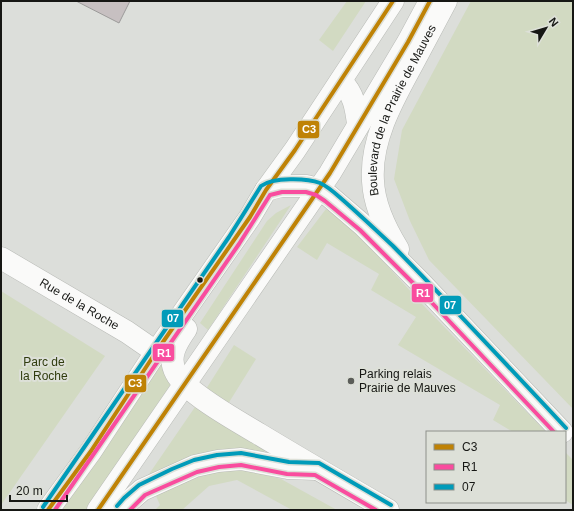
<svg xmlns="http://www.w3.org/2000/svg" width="574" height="511" font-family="Helvetica,sans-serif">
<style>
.green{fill:#d2dac2}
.building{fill:#c7c0c1;stroke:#9c9b9a}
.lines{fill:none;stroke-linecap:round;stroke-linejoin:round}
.minor-casing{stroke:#b8bab6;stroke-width:23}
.major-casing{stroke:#b8bab6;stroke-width:23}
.minor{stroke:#fafaf9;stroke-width:22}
.major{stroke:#fafaf9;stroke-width:22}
.bus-1-casing{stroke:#dde0d8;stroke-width:7}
.bus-2-casing{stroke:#dde0d8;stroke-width:7}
.bus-3-casing{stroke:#dde0d8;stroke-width:7}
.bus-1{stroke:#bf8205;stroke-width:4}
.bus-2{stroke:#f94c9e;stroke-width:4}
.bus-3{stroke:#009bb9;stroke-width:4}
.bus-dot{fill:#161714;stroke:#dde0d8;stroke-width:1.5}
.poi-dot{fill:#5b5d59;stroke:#dde0d8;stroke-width:1.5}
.labels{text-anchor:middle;stroke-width:4;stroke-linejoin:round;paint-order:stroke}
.street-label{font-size:12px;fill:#161714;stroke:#dde0d8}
.park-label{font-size:12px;fill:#303c0e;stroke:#dde0d8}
.poi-label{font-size:12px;fill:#161714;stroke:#dde0d8;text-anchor:start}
.line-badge{stroke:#dde0d8;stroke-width:1.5}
.badge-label{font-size:11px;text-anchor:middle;font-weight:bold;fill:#fff}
</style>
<rect width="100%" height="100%" fill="#dcdeda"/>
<path class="green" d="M 347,1 L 366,1 L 333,51 L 319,40 Z
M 471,1 L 573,1 L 573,409 L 429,260 L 410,221 L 394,179 L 402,130 Z
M 291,205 L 208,330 L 200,323 L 267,221 L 276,213 Z
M 326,209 L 354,229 L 423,305 L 546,432 L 513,432 L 493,420 L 500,405 L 398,345 L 416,317 L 371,290 L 379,274 L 327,243 L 317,260 L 297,247 Z
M 1,291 L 105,356 L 1,505 Z
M 234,345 L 256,359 L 228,404 L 206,389 Z
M 161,358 L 171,384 L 86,510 L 56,510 Z
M 195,407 L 266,446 L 264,452 L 241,449 L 147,477 Z
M 565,452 L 573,460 L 573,505 L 565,500 Z
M 242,469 L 281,479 L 337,510 L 292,510 L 237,480 L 209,486 L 182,510 L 155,510 L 160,505 L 156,496 L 167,489 L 211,471 Z"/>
<path class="building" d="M 76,1 L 130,1 L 119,23 Z"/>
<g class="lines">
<defs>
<g id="minor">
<path id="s1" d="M 1,258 L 127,332 L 156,352"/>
</g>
<g id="major">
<path d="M 341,81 C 354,94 356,108 358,124"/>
<path d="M 266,190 L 281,186 L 307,186 L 318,189 L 329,196 L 364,226 L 421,283 L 562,432"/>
<path id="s2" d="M 398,249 C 385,228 374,205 373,181 C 370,139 394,98 413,63 C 424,42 435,22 446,1"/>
<path d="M 186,329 C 177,342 167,357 176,373 C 186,393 239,422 259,434 C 302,460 345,485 388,510"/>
<path d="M 48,510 L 91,451 L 156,352 L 250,217 L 266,190 L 295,150 L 393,1"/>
<path d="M 98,510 L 330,173 L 408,42 L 430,1"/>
<path d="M 122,510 L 128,502 L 142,490 L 195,466 L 218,461 L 241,459 L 288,468 L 316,469"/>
</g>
</defs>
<use href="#minor" class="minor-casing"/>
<use href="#major" class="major-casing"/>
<use href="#minor" class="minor"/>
<use href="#major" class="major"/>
<defs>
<path id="bus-1" d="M 48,510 L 91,451 L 156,352 L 250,217 L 266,190 L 295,150 L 393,1
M 98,510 L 330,173 L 408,42 L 430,1"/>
<path id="bus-2" d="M 55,510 L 239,244 L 270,195 L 282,192 L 306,192 L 316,195 L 325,201 L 360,230 L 417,287 L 554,432
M 130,510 L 145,495 L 197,472 L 219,467 L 241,465 L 287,474 L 315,475 L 376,510"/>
<path id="bus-3" d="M 117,506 L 124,498 L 139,485 L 172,469 L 194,460 L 217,455 L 241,453 L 289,462 L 319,463 L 391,505
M 43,507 L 229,237 L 261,186 C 273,177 307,178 320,183 C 329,187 337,195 344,201 C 361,216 377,231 393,246 C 452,306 509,367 566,428"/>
</defs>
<use href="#bus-1" class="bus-1-casing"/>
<use href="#bus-2" class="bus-2-casing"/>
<use href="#bus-3" class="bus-3-casing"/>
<use href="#bus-1" class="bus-1"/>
<use href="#bus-2" class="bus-2"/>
<use href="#bus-3" class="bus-3"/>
</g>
<circle class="bus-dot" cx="200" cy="280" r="3.5"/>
<circle class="poi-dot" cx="351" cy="381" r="4"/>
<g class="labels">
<g class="street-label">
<text dy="4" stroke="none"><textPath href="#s2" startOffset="150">Boulevard de la Prairie de Mauves</textPath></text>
<text dy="4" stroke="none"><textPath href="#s1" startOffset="91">Rue de la Roche</textPath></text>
</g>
<g class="park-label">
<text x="44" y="366">Parc de<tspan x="44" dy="14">la Roche</tspan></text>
</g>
<g class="poi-label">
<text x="359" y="378">Parking relais<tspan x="359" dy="14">Prairie de Mauves</tspan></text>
</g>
</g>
<g class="line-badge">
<rect x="297" y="120" width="23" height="19" rx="4" fill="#bf8205"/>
<rect x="411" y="283" width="23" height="20" rx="4" fill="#f94c9e"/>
<rect x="439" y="295" width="23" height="20" rx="4" fill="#009bb9"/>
<rect x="161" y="309" width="23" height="19" rx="4" fill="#009bb9"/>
<rect x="152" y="343" width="23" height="19" rx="4" fill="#f94c9e"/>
<rect x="124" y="374" width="23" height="19" rx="4" fill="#bf8205"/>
</g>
<g class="badge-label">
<text x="309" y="133">C3</text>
<text x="423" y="297">R1</text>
<text x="450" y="309">07</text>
<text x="173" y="322">07</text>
<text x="164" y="357">R1</text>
<text x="135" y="387">C3</text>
</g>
<rect width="574" height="511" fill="none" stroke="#161714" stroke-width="4"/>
<rect x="426" y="431" width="140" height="72" fill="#dde0d8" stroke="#8d908a"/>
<rect x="434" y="444" width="20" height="6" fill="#bf8205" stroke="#8d908a"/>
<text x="462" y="451" font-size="12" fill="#161714">C3</text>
<rect x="434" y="464" width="20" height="6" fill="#f94c9e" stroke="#8d908a"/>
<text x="462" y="471" font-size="12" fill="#161714">R1</text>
<rect x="434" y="484" width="20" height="6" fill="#009bb9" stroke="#8d908a"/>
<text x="462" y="491" font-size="12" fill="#161714">07</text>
<g transform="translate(546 28) rotate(52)" stroke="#dde0d8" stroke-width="3" paint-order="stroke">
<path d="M0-3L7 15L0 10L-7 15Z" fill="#161714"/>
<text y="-6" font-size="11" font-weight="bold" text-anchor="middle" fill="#161714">N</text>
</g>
<path d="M10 495v6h57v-6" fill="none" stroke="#161714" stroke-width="2"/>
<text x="16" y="495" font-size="12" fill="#161714" stroke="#dde0d8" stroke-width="3" paint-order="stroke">20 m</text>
</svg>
